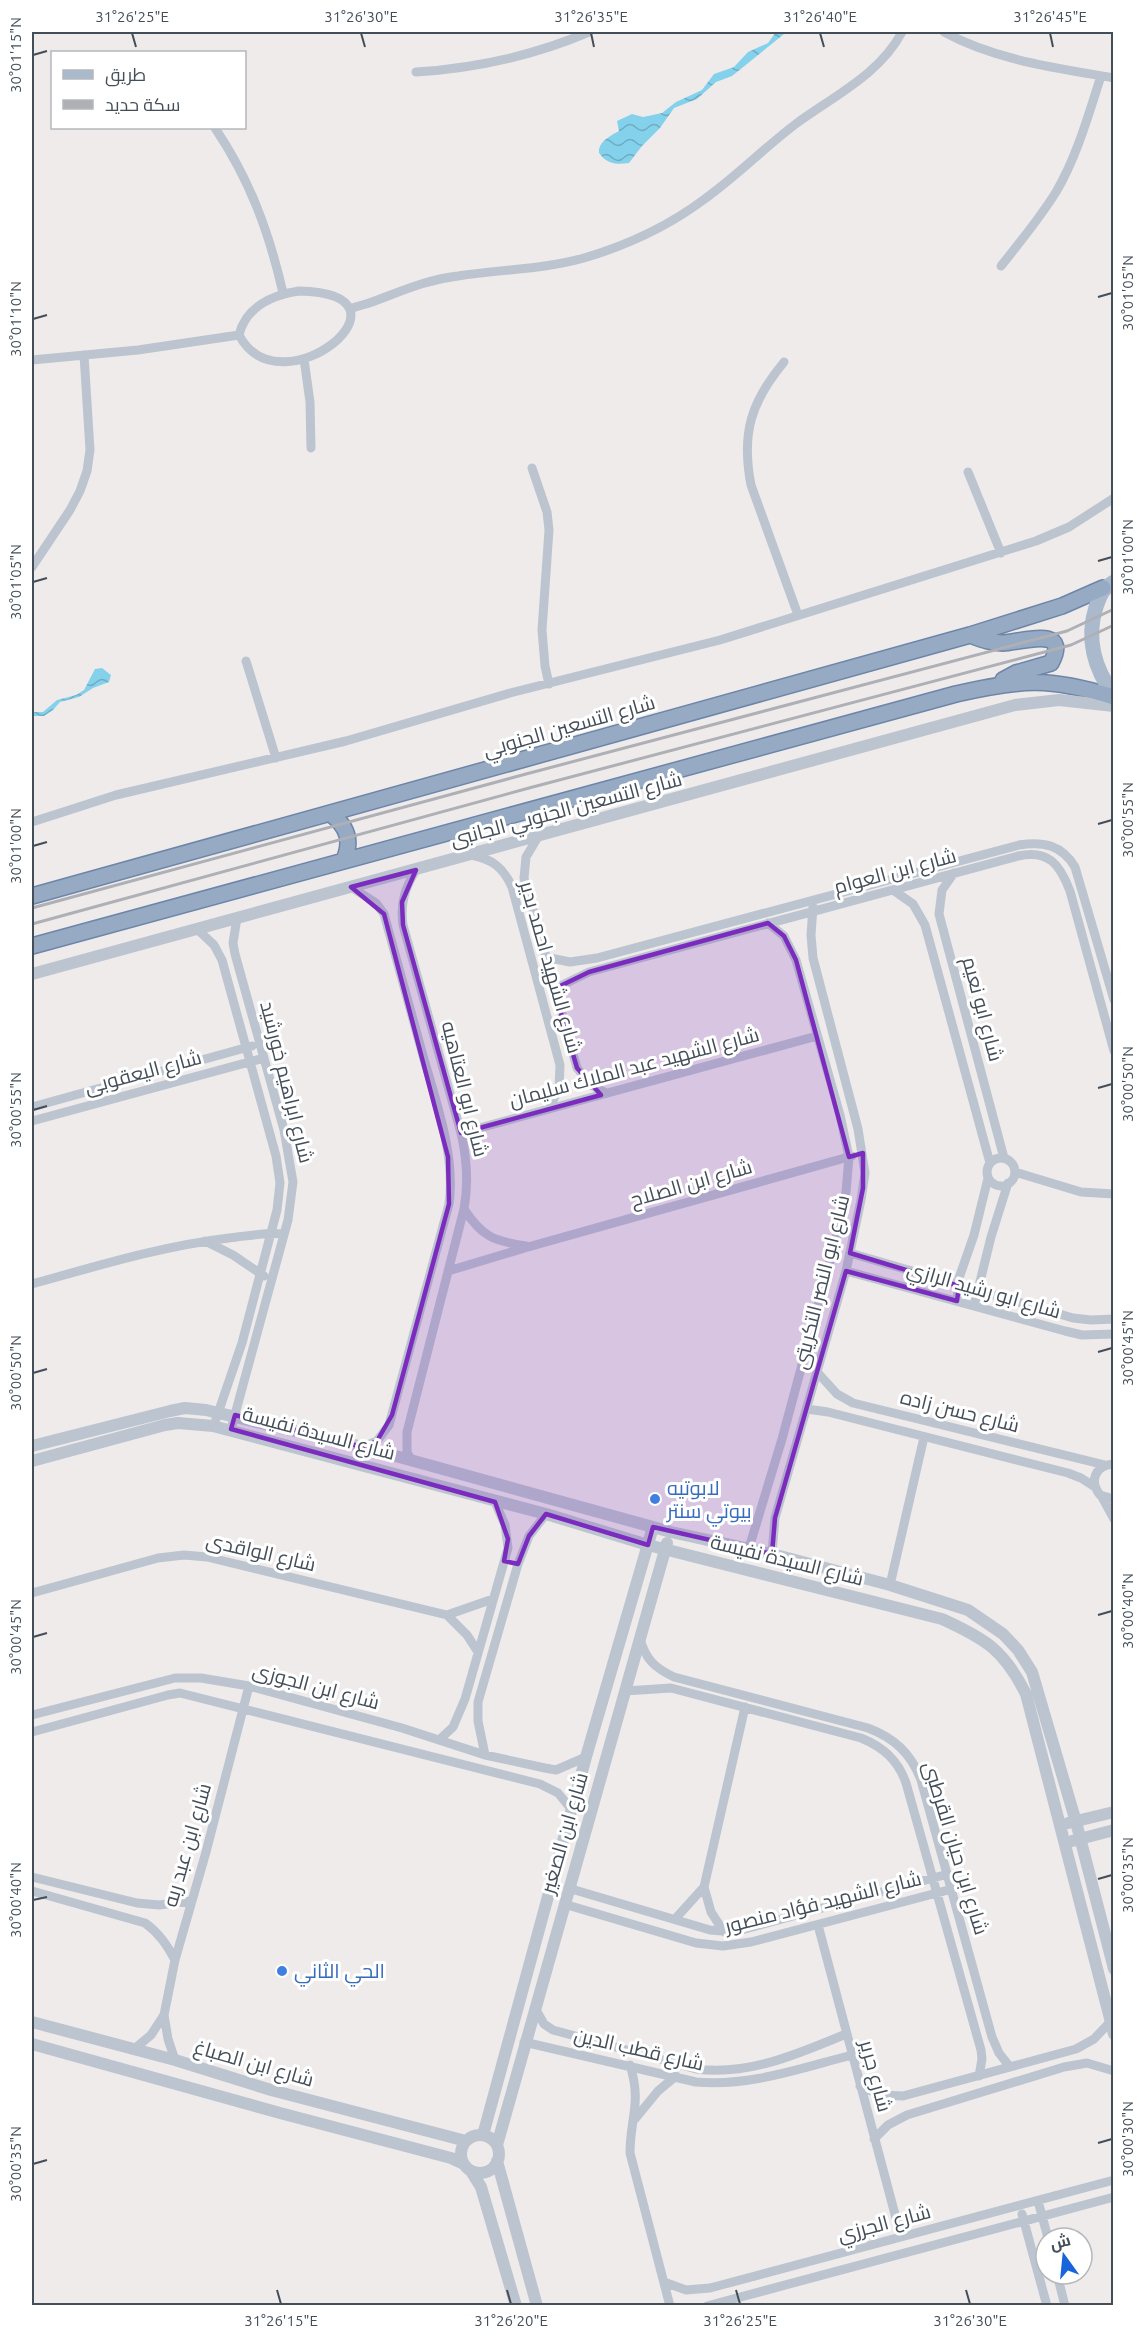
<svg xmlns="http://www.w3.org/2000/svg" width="1145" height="2337" font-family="Ubuntu,Cairo,sans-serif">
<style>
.water{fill:url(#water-waves)}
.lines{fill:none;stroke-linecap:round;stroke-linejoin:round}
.trunk-casing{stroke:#6d86a8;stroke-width:18}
.minor{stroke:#bcc5cf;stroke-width:9}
.tertiary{stroke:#bcc5cf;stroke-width:12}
.primary{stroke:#aabacc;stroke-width:15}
.trunk{stroke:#96aac4;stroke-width:15}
.rail{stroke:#aeb0b6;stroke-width:3}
.marked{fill:#7b2cbf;fill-opacity:0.2;stroke:#7b2cbf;stroke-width:4.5;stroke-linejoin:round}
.ticks{fill:none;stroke:#444e59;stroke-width:2}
.shop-dot{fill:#3f7fe0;stroke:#fff;stroke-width:2}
.labels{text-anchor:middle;stroke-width:6;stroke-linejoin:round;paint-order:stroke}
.street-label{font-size:20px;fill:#444e59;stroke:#fff}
.shop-label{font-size:20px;fill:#366cbe;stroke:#fff;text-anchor:start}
.neatline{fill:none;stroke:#444e59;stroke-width:2}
.ticks-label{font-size:15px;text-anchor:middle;fill:#444e59}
</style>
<defs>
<pattern id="water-waves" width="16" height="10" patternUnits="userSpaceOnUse" patternTransform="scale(1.5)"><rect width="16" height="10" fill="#84d1ec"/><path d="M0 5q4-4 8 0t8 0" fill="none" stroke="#6eacc2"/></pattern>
</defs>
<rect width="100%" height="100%" fill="#efebeb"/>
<path class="water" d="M 776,32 L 792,32 L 784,34 L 732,76 L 716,82 L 697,99 L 674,108 L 660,128 L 642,146 L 629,163 C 616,165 607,164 599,153 C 598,142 610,136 619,131 L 617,121 L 632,114 L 643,117 L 662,113 L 676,102 L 702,90 L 714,74 L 734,67 L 748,52 L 768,43 Z
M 102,668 L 111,675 L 109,682 L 93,688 L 79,697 L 60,702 L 53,710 L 44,716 L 32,716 L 32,712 L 43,712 L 57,700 L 76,695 L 84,690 L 95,669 Z"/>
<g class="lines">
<defs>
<path id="trunk" d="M 970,635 C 981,639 991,643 1003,643 C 1018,643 1072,624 1051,663 L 1016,673 L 1003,680
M 331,814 C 348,827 352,841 344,860
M 32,896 L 970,635 L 1062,606 L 1103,588
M 32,946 L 956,694 C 1022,679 1049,677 1114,697"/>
</defs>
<use href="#trunk" class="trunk-casing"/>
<path class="minor" d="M 944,32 C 995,60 1056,68 1114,78
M 416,72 C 477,68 533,56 589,32
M 215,128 C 250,180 269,232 283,293
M 1001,266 C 1020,242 1040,218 1056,192 C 1077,156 1088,116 1101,76
M 299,291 C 428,293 281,414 239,335 C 246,307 272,295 299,291 Z
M 350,309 C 357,306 364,305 372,302 C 402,291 425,280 458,276 C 501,269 541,270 584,258 C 628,245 669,226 706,198 C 738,175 765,147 797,123 C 834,96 880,74 902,32
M 304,359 L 310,402 L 311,448
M 32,360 L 138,350 L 239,335
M 784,362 C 751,402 741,433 751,485 L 798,615
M 532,468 L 547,512 L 549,530 L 542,630 L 545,666 L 549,684
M 968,472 L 1001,553
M 32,567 L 70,510 L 80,491 L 87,471 L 90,450 L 84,355
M 246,661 L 276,758
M 32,822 L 116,795 L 346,741 L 510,693 L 720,640 L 1036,541 L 1069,527 L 1114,498
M 538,837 L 526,857 L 524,878 L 577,1068 L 591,1085 L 606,1093
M 471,855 C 492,859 503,867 512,887 L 560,1065 L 559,1088 L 549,1109
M 954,873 L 942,890 L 939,914 L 1004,1158
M 351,887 L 376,903 L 384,914 C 397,960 409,1006 422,1052 C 435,1099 456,1155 449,1204 L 389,1425 L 377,1441 L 363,1447
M 893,890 L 913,904 L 925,925 L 990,1163
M 197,929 L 214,945 L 222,960 L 276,1156 L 280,1183 L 277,1210 L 242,1343 L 216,1419
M 545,957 L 570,962 L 597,958 L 1019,845 C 1043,841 1062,845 1075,867 L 1114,1000
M 554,989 L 589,972 L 1018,856 C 1049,849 1060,865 1070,891 L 1114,1051
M 32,1107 L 252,1046
M 32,1121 L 264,1058
M 461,1133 L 817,1036
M987 1172a14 14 0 1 1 28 0a14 14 0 1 1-28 0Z
M 1015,1172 L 1081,1192 L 1114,1194
M 464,1209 C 482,1237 494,1241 526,1246
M 205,1241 L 233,1255 L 264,1276
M 850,1253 L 1073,1318 L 1091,1320 L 1114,1319
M 448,1271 L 528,1247 L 852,1156
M 846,1271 L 1065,1331 L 1082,1335 L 1114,1334
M 32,1284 C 97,1266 162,1246 229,1238 C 248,1236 266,1232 284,1234
M 957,1301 L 959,1278 L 974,1235 L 988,1178
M 974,1306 L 991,1237 L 1008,1183
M 817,1372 L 837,1394 L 853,1403 L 1105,1465
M 807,1409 L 828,1412 L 1068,1473 L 1081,1478 L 1095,1487
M 231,1429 L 288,1220 L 293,1182 L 284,1130 L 235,954 L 233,943 L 237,918
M 411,1460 L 407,1452 L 407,1432 L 464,1209 C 469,1182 467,1159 461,1133 L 403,925 C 400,903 405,888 416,870
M 1114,1464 C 1095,1465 1089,1481 1100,1495 L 1114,1499
M 1102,1497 L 1114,1519
M 749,1548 L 782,1439 L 837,1235 L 846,1192 L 849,1157 L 840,1115 L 796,960 L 784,936 L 768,923
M 772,1554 L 775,1518 L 846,1271 L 861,1200 L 865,1173 L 858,1129 L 813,958 L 811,935 L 813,907
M 890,1585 L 924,1437
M 32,1593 L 158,1558 L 184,1555 L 207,1557 L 447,1615 L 493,1599
M 447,1615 L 467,1635 L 478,1652
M 640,1639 C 646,1660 655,1668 674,1677 L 868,1728 C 894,1738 911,1753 921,1780 L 992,2037 L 999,2053 L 1010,2067
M 625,1691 L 671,1688 L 861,1738 C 883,1747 898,1760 906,1783 L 981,2050 L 982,2059 L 979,2076
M 32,1715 L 175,1678 L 201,1678 L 249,1686 L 402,1728 L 485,1755 L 545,1768 L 556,1770 L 586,1757
M 32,1732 L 168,1695 L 180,1693 L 540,1784 L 558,1793 L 572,1810
M 439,1740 L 453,1727 L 465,1699 L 508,1548 L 505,1525 L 495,1502
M 485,1755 L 478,1721 L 478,1702 L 518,1564 L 529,1536 L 546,1514
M 32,1877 L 137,1903 L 159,1905 L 190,1901
M 704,1887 L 711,1912 L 724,1932
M 568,1888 L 710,1930 L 734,1932 L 948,1874
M 32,1891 L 145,1923 C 159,1933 167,1945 175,1960
M 564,1904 L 696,1943 L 723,1946 L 751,1942 L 952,1889
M 675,1919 L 704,1887 L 745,1707
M 818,1925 L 901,2237
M 535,2008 L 544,2024 L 553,2030 L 696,2069 C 748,2076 798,2054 846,2034
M 164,2015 L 168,2039 L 175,2060
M 524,2042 L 696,2082 C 749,2087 801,2068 852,2055
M 133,2050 L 151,2035 L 164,2015 L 175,1960 L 206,1852 L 249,1686
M 630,2065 C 642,2103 630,2118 630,2153 L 670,2306
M 860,2086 L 881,2095 L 903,2096 L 1076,2049 L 1094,2039 L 1110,2022
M 635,2119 L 658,2091 L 676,2076
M 874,2139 L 888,2125 L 907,2115 L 1064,2067 L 1087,2063 L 1114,2071
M 1038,2201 L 1048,2238
M 1022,2214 L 1047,2306
M 1057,2274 L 1065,2306
M 664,2282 L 686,2290 L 710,2288 L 1114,2180
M 707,2306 L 1114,2197"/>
<path class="tertiary" d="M 32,974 L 1015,705 L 1059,700 L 1114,706
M 32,1446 L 170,1411 L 185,1408 L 206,1410 L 363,1447 L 671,1532 L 772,1554 L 890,1585 L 968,1610 L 1003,1634 L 1018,1650 L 1032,1672 L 1076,1822 L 1114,1969
M 32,1461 L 165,1425 L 178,1423 L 213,1426 L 546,1514 L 648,1545 L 942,1619 C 986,1639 1004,1650 1026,1694 L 1114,2034
M 1068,1823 L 1114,1812
M 1072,1841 L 1114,1830
M 32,2022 L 175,2060 L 271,2090 L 466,2141
M 32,2044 L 280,2113 L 451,2158 L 464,2164
M 483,2135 L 586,1757 L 653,1527
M461 2154a19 19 0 1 1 38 0a19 19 0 1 1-38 0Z
M 497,2145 L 667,1543
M 497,2161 L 537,2306
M 471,2171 L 481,2187 L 516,2306"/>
<path class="primary" d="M 1114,582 C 1102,589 1100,595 1096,607 C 1086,638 1094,669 1114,695"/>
<use href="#trunk" class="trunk"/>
<path class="rail" d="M 32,908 L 526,774 L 1067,631 L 1114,609
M 32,924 L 529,788 L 1071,645 L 1114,625"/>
</g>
<path class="marked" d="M 416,870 L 402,902 L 403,925 L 461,1133 L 601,1095 L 577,1068 L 554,989 L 589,972 L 768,923 L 784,936 L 796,960 L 849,1157 L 863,1153 L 863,1188 L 850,1253 L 959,1286 L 957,1301 L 846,1271 L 775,1518 L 772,1554 L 653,1527 L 648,1545 L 546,1514 L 529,1536 L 518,1564 L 504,1561 L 508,1539 L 495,1502 L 231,1429 L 235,1415 L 363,1447 L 377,1441 L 392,1415 L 449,1204 L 448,1157 L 384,914 L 351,887 Z"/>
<path class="ticks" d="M 132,33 L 136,47M 361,33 L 365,47M 591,33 L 594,47M 820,33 L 824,47M 1050,33 L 1053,47M 33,55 L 47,51M 1098,297 L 1112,293M 33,319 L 47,315M 1098,561 L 1112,557M 33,582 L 47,578M 1098,824 L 1112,820M 33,846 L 47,842M 1098,1088 L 1112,1084M 33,1110 L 47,1106M 1098,1352 L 1112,1348M 33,1373 L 47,1369M 1098,1615 L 1112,1611M 33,1637 L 47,1633M 1098,1879 L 1112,1875M 33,1900 L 47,1897M 1098,2143 L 1112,2139M 33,2164 L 47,2160M 277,2290 L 281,2304M 507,2290 L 511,2304M 736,2290 L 740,2304M 966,2290 L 970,2304"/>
<g class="shop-dot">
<circle cx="655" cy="1499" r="6"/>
<circle cx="282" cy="1971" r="6"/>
</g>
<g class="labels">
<g class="street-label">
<text transform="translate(569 726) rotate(-16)" y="7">شارع التسعين الجنوبي</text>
<text transform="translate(566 809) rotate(-15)" y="7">شارع التسعين الجنوبي الجانبى</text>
<text transform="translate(895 871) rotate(-15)" y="7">شارع ابن العوام</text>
<text transform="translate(551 967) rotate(74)" y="7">شارع الشهيد احمد بدير</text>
<text transform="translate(983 1009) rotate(75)" y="7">شارع ابو نعيم</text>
<text transform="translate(634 1067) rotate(-15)" y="7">شارع الشهيد عبد الملاك سليمان</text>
<text transform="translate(143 1072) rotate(-15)" y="7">شارع اليعقوبى</text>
<text transform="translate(287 1082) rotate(76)" y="7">شارع ابراهيم خورشيد</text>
<text transform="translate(465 1089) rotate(76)" y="7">شارع ابو العتاهيه</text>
<text transform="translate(691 1183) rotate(-16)" y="7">شارع ابن الصلاح</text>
<text transform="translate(821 1282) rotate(-76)" y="7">شارع ابو النصر التكريتى</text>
<text transform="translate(984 1290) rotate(16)" y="7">شارع ابو رشيد الرازي</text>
<text transform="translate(960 1411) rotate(14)" y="7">شارع حسن زاده</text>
<text transform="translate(319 1433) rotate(15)" y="7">شارع السيدة نفيسة</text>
<text transform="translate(261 1552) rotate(13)" y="7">شارع الواقدى</text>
<text transform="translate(787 1560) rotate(14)" y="7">شارع السيدة نفيسة</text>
<text transform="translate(316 1686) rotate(15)" y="7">شارع ابن الجوزى</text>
<text transform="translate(564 1833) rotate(-74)" y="7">شارع ابن الصغير</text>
<text transform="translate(187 1845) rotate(-74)" y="7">شارع ابن عبد ربه</text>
<text transform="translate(956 1848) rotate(73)" y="7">شارع ابن حيان القرطبى</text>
<text transform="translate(823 1902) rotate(-14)" y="7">شارع الشهيد فؤاد منصور</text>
<text transform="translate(639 2049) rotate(13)" y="7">شارع قطب الدين</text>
<text transform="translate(254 2063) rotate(16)" y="7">شارع ابن الصباغ</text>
<text transform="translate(876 2076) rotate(75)" y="7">شارع جرير</text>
<text transform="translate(884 2223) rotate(-15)" y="7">شارع الجرزي</text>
</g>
<g class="shop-label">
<text x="667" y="1495">لابوتيه<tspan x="667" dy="23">بيوتي سنتر</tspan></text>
<text x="294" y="1978">الحي الثاني</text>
</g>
</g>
<rect width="1145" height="2337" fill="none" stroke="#ffffff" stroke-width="66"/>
<rect x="51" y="51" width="195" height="78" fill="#ffffff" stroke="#b4b8bd" stroke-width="1.5"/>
<rect x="63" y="70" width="30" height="9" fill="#aabacc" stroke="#b4b8bd" stroke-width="1.5"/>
<text x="105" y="81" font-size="18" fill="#444e59">طريق</text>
<rect x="63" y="100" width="30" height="9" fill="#aeb0b6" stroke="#b4b8bd" stroke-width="1.5"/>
<text x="105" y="111" font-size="18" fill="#444e59">سكة حديد</text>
<g transform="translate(1064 2256) rotate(345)"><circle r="28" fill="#ffffff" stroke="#b4b8bd" stroke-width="1.5"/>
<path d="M0-4.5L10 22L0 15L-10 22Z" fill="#1764dd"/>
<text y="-9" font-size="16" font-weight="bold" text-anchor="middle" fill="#444e59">ش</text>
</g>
<rect x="33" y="33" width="1079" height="2271" class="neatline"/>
<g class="ticks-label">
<text x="132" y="22">31°26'25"E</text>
<text x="361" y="22">31°26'30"E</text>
<text x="591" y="22">31°26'35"E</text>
<text x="820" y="22">31°26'40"E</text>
<text x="1050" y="22">31°26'45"E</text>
<text transform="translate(16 55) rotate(-90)" y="5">30°01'15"N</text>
<text transform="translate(1128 293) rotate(-90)" y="5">30°01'05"N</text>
<text transform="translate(16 319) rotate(-90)" y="5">30°01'10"N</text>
<text transform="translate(1128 557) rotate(-90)" y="5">30°01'00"N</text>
<text transform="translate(16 582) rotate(-90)" y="5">30°01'05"N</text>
<text transform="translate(1128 820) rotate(-90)" y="5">30°00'55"N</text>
<text transform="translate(16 846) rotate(-90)" y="5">30°01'00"N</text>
<text transform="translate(1128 1084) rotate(-90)" y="5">30°00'50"N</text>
<text transform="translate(16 1110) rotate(-90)" y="5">30°00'55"N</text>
<text transform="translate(1128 1348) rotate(-90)" y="5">30°00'45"N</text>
<text transform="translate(16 1373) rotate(-90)" y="5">30°00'50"N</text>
<text transform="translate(1128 1611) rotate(-90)" y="5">30°00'40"N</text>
<text transform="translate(16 1637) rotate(-90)" y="5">30°00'45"N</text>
<text transform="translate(1128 1875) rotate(-90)" y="5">30°00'35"N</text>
<text transform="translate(16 1900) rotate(-90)" y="5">30°00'40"N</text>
<text transform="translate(1128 2139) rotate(-90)" y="5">30°00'30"N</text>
<text transform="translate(16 2164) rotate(-90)" y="5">30°00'35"N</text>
<text x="281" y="2326">31°26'15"E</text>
<text x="511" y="2326">31°26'20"E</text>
<text x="740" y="2326">31°26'25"E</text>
<text x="970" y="2326">31°26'30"E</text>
</g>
</svg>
